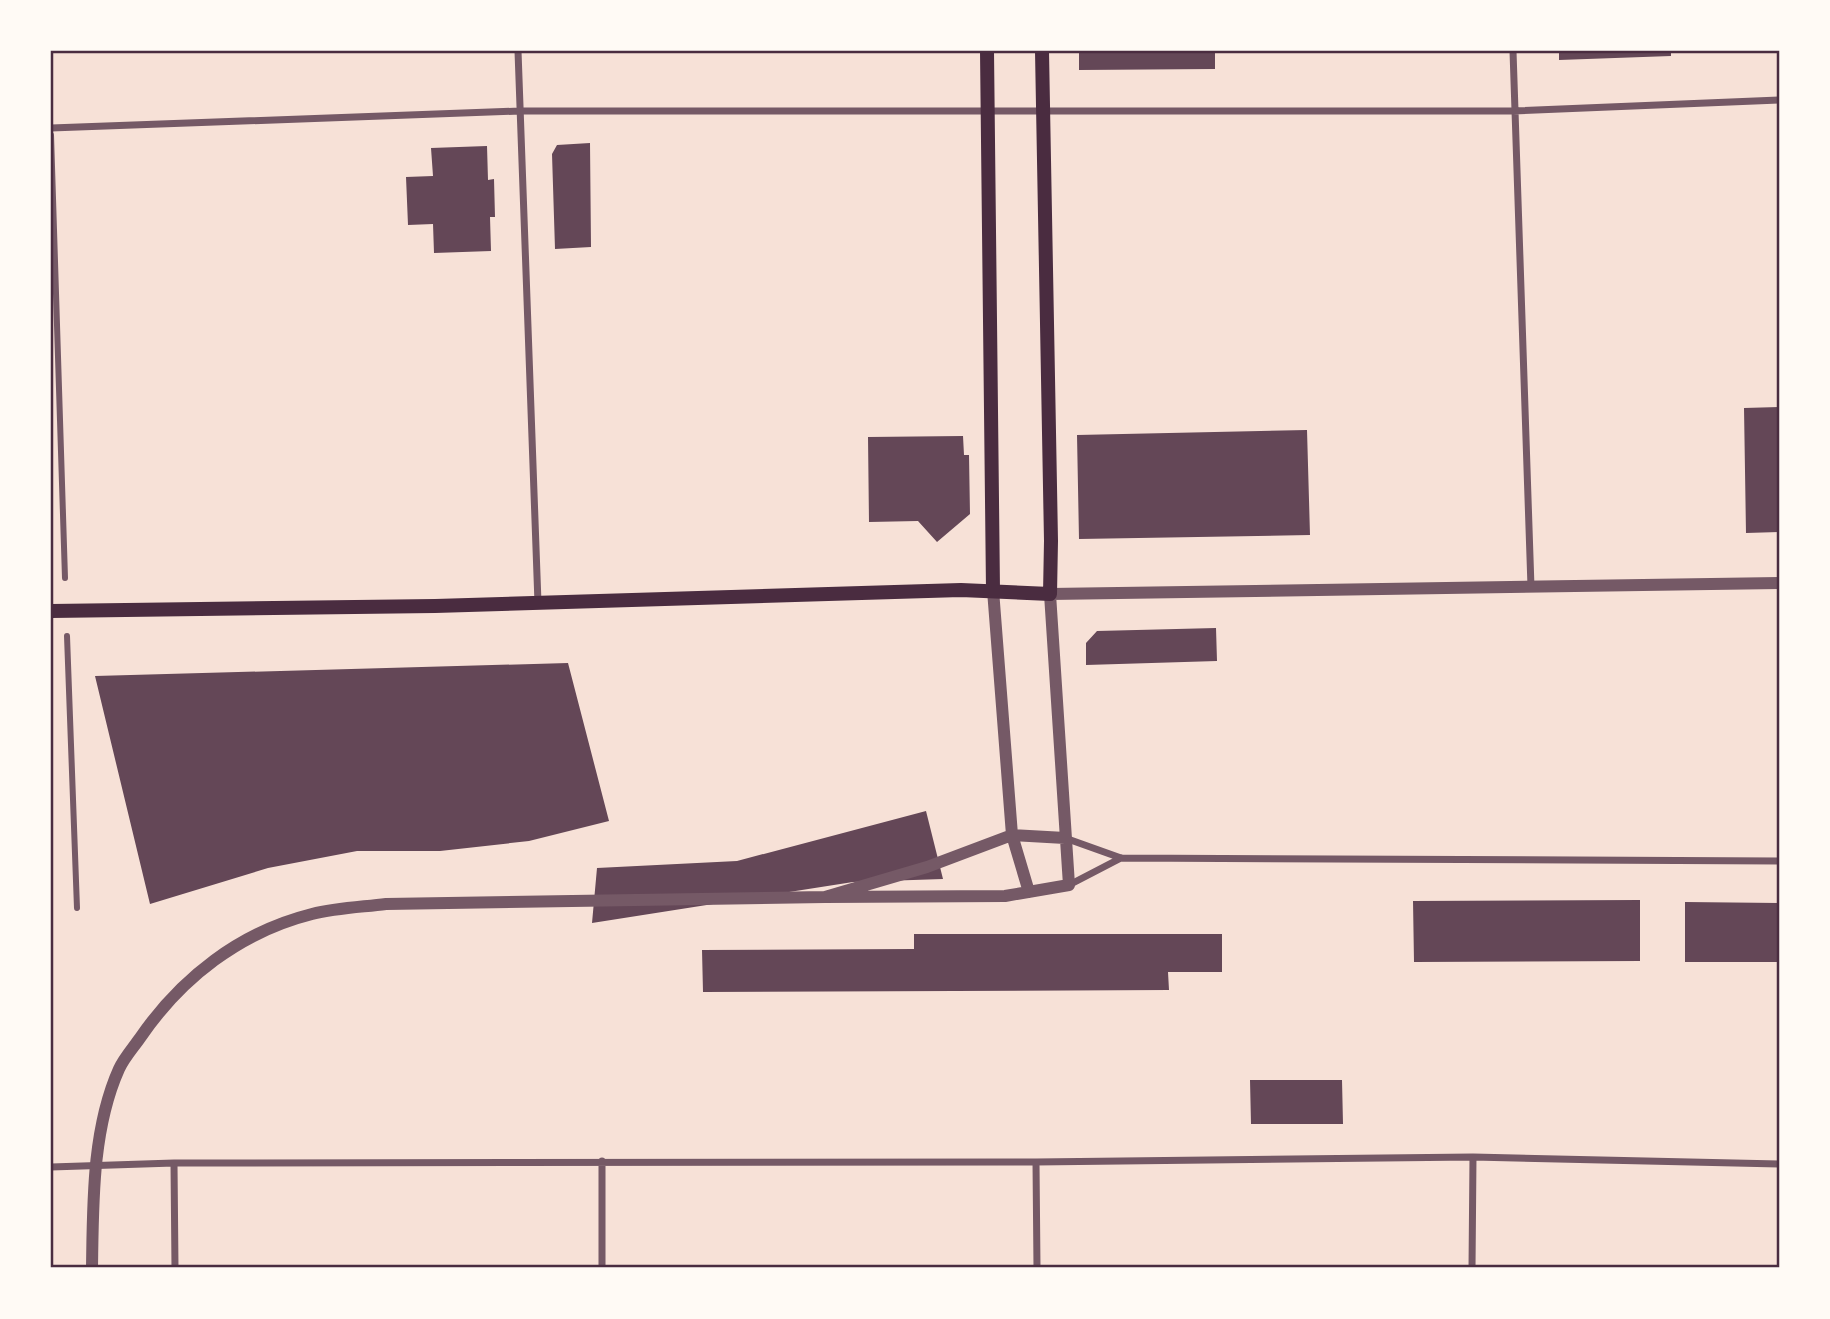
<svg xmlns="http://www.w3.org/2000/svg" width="1830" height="1319" font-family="'Alegreya Sans',sans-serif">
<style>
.building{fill:#644757}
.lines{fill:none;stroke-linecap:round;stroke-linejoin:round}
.pedestrian{stroke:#755966;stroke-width:6}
.minor{stroke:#755966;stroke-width:7}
.tertiary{stroke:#755966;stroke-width:12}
.secondary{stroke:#4a2c40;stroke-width:14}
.neatline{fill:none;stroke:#4a2c40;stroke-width:2.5}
</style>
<rect width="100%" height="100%" fill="#f7e1d7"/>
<path class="building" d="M 1079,51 L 1215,51 L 1215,69 L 1079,70 Z
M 1559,51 L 1671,51 L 1671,56 L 1559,60 Z
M 590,143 L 591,247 L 555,249 L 552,154 L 557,145 Z
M 487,146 L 488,180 L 494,179 L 495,217 L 490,217 L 491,251 L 434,253 L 433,224 L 408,225 L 406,177 L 433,176 L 431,148 Z
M 1779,407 L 1779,532 L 1746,533 L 1744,408 Z
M 1307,430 L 1310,535 L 1079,539 L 1077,435 Z
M 963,436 L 964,455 L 969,455 L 970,514 L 937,542 L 918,521 L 869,522 L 868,437 Z
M 1216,628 L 1217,661 L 1086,665 L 1086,643 L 1097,631 Z
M 568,663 L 609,821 L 529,841 L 440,851 L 357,851 L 268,868 L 150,904 L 95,676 Z
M 926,811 L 943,879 L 853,882 L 592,923 L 597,868 L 737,861 Z
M 1640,900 L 1640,961 L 1414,962 L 1413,901 Z
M 1685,902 L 1779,903 L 1779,962 L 1685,962 Z
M 914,934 L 1222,934 L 1222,972 L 1168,972 L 1169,990 L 703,992 L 702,950 L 914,949 Z
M 1250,1080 L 1342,1080 L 1343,1124 L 1251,1124 Z"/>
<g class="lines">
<path class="pedestrian" d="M 51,135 L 65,578
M 67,636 L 77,908"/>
<path class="minor" d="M 518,51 L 538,603
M 1513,51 L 1531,587
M 51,128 L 520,111 L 1513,111 L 1779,100
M 1065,838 L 1121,858 L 1779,861
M 1069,885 L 1121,858
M 602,1161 L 602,1268
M 1036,1162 L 1037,1268
M 174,1163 L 175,1268
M 51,1167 L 174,1163 L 1036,1162 L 1473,1157 L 1779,1164
M 1472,1268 L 1473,1157"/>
<path class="tertiary" d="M 993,590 L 1012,835 L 1029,892
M 825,897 L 1005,896 L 1069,885 L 1050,594 L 1779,583
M 92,1268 C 93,1204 92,1129 119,1069 C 124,1058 133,1048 140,1038 C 181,978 240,932 312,914 C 336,908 362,907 386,904 L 825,897 L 927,867 L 1012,835 L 1065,838"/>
<path class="secondary" d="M 987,51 L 993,590
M 51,611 L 435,606 L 961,590 L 1050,594 L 1051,541 L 1042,51"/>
</g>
<rect width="1830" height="1319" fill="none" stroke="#fffaf5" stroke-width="105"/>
<rect x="52" y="52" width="1726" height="1214" class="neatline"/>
</svg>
